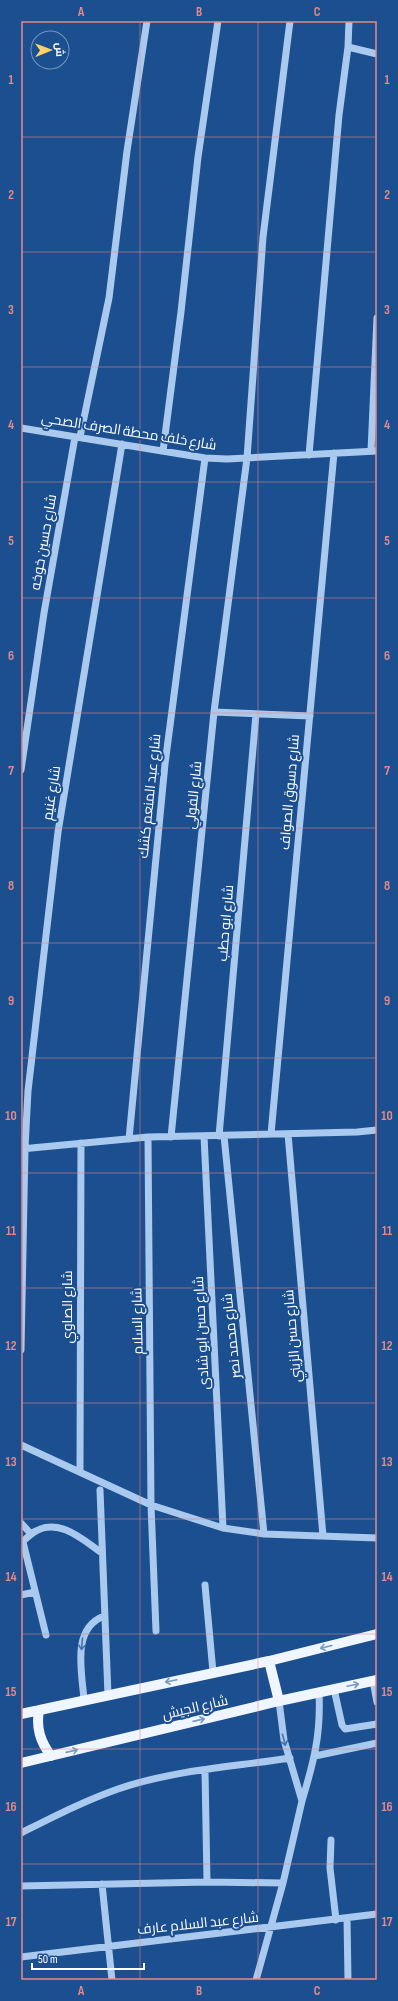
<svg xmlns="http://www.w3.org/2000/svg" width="398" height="2001" font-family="'Sofia Sans Condensed',Cairo,sans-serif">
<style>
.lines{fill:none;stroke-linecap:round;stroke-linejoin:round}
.minor{stroke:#a9c9ee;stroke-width:7}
.major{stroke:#f0f6ff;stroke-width:10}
.oneway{stroke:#4674ac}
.oneway2{stroke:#7b9ac1}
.grid{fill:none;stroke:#e88989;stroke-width:1;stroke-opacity:0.55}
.labels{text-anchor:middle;stroke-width:4;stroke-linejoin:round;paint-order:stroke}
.street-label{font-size:14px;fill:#fff;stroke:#1b4f8f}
.neatline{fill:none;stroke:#e88989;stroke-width:1.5}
.grid-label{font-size:13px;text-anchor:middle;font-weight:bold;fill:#e88989}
</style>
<rect width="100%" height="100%" fill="#1b4f8f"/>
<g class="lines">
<path class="minor" d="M 348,47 L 377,54
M 21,428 L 205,458 L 227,459 L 377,451
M 80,437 L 109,298 L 127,151 L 147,21
M 163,451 L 181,312 L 198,157 L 218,21
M 371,451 L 377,318
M 309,455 L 339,115 L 348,47 L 349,21
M 214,712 L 310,716
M 21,770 L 44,613 L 75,437
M 271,1134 L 334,453
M 288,1134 L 323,1536
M 204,1136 L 223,1528
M 219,1136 L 256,714
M 224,1136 L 264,1534
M 148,1137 L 151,1505 L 156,1631
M 171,1137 L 214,712 L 247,458 L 263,237 L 290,21
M 129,1139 L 165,764 L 205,458
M 21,1149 L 148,1137 L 357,1132 L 377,1130
M 21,1350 L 25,1148 L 28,1091 L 58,832 L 122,444
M 21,1445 L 151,1505 L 223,1528 L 264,1534 L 377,1538
M 80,1470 L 81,1143
M 100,1490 L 108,1695
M 21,1523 L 31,1534
M 23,1542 L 46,1635
M 21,1543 C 26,1539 30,1534 36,1531 C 60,1518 83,1540 102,1553
M 205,1585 L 213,1672
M 21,1595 L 35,1592
M 373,1681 L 377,1702
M 334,1689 L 342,1725 L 345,1729 L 377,1724
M 84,1700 C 82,1671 71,1629 104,1616
M 279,1701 L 284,1740 L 302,1801 C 314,1761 321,1734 319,1693
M 315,1756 L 377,1743
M 205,1771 L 207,1882
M 21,1833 C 53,1817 84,1801 118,1789 C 173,1770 233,1767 290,1758
M 331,1840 L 330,1868 L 336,1920
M 102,1884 L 112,1980
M 21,1886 L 207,1882 L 283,1883
M 347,1918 L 348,1980
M 21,1957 L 377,1914
M 256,1980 L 283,1883 L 302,1801"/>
<path class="major" d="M 269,1661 L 279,1701
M 39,1710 C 36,1728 40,1741 51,1756
M 21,1714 L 269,1661 L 377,1634
M 21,1763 L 279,1701 L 377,1680"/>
</g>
<defs><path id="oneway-shaft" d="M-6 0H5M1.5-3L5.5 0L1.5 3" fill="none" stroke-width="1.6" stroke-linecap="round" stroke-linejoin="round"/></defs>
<g class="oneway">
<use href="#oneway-shaft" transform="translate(82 1644) rotate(95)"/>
<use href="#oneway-shaft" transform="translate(284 1740) rotate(75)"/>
</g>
<g class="oneway2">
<use href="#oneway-shaft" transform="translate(326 1647) rotate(166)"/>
<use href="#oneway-shaft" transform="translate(171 1681) rotate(168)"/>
<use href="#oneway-shaft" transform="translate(353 1685) rotate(-12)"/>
<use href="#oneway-shaft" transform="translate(199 1720) rotate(-13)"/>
<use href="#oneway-shaft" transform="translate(72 1751) rotate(-13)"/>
</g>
<path class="grid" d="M 140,21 L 140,1980M 258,21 L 258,1980M 21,137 L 377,137M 21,252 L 377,252M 21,367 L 377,367M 21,482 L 377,482M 21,598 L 377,598M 21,713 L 377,713M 21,828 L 377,828M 21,943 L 377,943M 21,1058 L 377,1058M 21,1173 L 377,1173M 21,1288 L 377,1288M 21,1403 L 377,1403M 21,1519 L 377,1519M 21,1634 L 377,1634M 21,1749 L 377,1749M 21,1864 L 377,1864"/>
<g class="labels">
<g class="street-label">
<text transform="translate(129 431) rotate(9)" y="5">شارع خلف محطة الصرف الصحي</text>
<text transform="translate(43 542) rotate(-80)" y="5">شارع حسين خوخه</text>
<text transform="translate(289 792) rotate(-85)" y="5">شارع دسوق الصواف</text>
<text transform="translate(51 793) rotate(-81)" y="5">شارع غنيم</text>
<text transform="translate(193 795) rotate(-84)" y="5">شارع الفولي</text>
<text transform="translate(149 796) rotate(-84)" y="5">شارع عبد المنعم كشك</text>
<text transform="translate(225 923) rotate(-85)" y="5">شارع ابو حطب</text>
<text transform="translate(67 1307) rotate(-90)" y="5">شارع الصاوي</text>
<text transform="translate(137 1321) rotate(-91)" y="5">شارع السلام</text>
<text transform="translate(201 1333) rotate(-93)" y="5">شارع حسن ابو شادى</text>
<text transform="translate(231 1336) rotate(-96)" y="5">شارع محمد نصر</text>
<text transform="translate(292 1336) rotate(-95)" y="5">شارع حسن الزيني</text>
<text transform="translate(195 1707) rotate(-13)" y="5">شارع الجيش</text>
<text transform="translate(198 1923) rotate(-6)" y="5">شارع عبد السلام عارف</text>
</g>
</g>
<rect width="398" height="2001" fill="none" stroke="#1b4f8f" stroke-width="44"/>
<g transform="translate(50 50) rotate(89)"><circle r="19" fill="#1b4f8f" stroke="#7695bc"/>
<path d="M0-3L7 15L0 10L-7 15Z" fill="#ffd166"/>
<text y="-6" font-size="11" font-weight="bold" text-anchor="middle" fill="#ffffff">ش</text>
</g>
<path d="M32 1963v6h112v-6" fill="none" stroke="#ffffff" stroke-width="2"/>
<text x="38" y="1963" font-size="12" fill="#ffffff" stroke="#1b4f8f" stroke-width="3" paint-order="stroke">50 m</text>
<rect x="22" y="22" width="354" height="1957" class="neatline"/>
<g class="grid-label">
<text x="81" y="16">A</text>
<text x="199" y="16">B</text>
<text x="317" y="16">C</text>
<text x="11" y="84">1</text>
<text x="387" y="84">1</text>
<text x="11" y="199">2</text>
<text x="387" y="199">2</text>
<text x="11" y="314">3</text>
<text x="387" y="314">3</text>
<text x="11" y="429">4</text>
<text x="387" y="429">4</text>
<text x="11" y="545">5</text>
<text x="387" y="545">5</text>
<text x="11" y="660">6</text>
<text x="387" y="660">6</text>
<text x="11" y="775">7</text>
<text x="387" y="775">7</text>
<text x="11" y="890">8</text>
<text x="387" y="890">8</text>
<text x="11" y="1005">9</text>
<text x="387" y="1005">9</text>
<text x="11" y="1120">10</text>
<text x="387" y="1120">10</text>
<text x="11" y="1235">11</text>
<text x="387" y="1235">11</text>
<text x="11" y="1350">12</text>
<text x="387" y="1350">12</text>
<text x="11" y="1466">13</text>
<text x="387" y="1466">13</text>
<text x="11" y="1581">14</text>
<text x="387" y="1581">14</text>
<text x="11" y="1696">15</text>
<text x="387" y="1696">15</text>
<text x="11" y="1811">16</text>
<text x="387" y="1811">16</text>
<text x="11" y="1926">17</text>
<text x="387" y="1926">17</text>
<text x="81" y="1995">A</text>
<text x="199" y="1995">B</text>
<text x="317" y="1995">C</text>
</g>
</svg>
